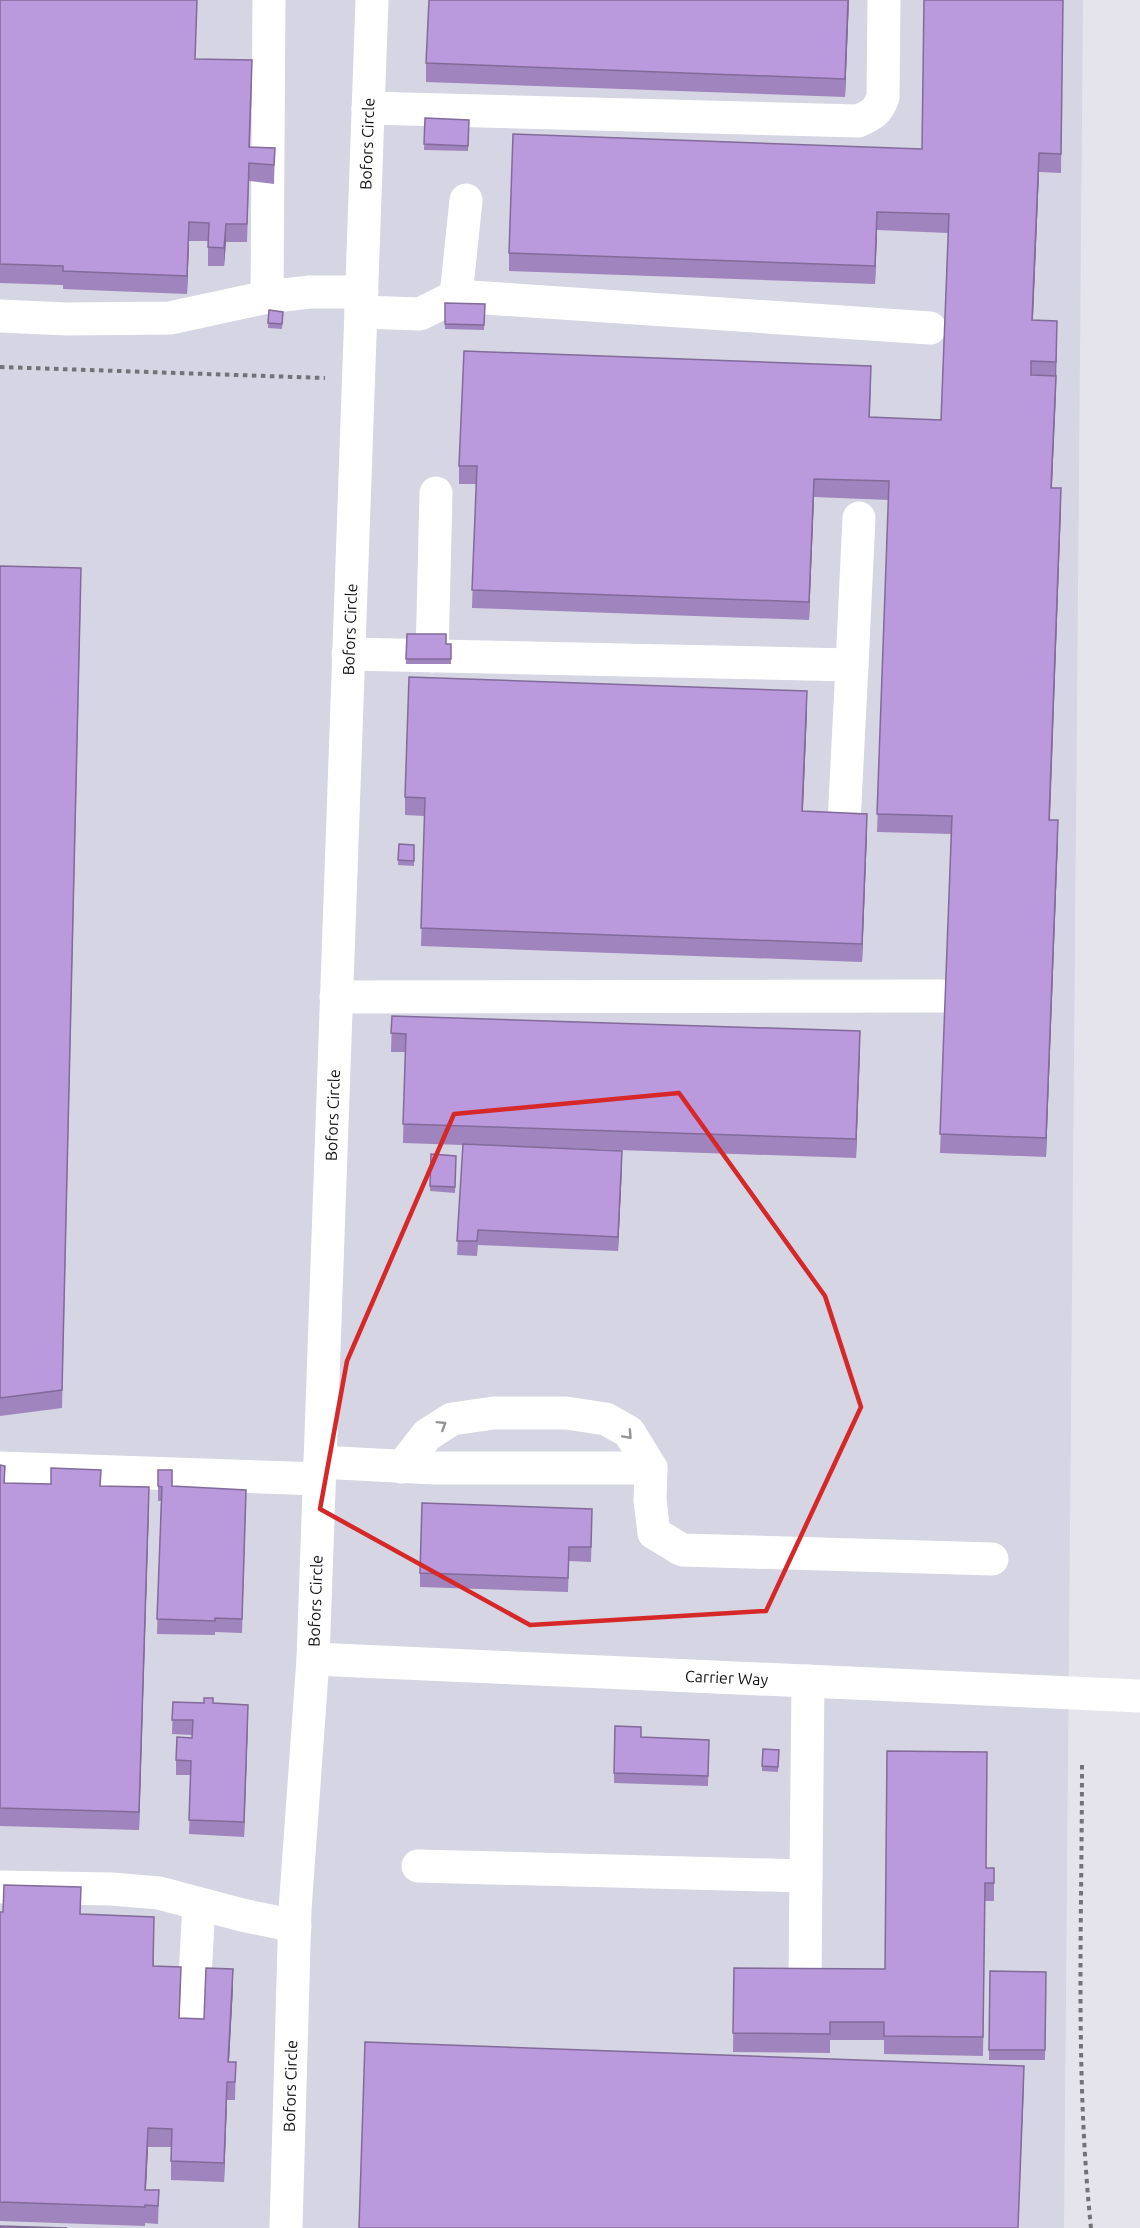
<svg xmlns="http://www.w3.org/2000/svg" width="1140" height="2228" font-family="Ubuntu,sans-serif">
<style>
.built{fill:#d5d5e3}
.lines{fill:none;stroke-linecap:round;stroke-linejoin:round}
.path{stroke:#727277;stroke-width:4;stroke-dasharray:4.5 4.5;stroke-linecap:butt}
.minor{stroke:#fff;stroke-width:33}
.wall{fill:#a084bd}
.shaded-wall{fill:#826b9a}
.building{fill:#ba99dc;stroke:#826b9a;stroke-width:1.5}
.oneway{stroke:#959596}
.marked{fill:none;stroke:#d62828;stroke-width:4.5;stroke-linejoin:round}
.labels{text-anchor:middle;stroke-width:6;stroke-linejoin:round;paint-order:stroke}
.street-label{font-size:16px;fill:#131315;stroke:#e5e4ed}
</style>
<rect width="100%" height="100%" fill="#e5e4ed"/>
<path class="built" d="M 0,0 L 1083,0 L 1064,2228 L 0,2228 Z"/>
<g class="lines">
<path class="path" d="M 0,367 L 325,378
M 1082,1765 C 1082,1919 1075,2075 1091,2228"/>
<g class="minor">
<path d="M 368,108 L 858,121 C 872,115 878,112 883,97 L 884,0"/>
<path d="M 456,296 L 466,200"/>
<path d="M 267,297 L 269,0"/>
<path d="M 361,312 L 420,314 L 456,296 L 930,328"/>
<path d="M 0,316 L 67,319 L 170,318 L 267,297 L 310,292 L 362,292"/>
<path d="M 348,654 L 852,665 L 844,823"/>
<path d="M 432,656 L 436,493"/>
<path d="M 852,665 L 859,518"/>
<path d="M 336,997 L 941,996"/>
<path d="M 320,1462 L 434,1468 L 651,1468"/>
<path d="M 402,1467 L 427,1435 L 452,1419 L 494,1413 L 566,1413 L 606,1419 L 629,1432 L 651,1468 L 650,1500 L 654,1533 L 682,1550 L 992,1559"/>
<path d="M 0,1468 L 319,1479"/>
<path id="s1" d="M 313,1659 L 1140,1696"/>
<path d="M 418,1866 L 806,1876"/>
<path d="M 0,1887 L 112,1889 L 159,1893 L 242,1915 L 295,1926"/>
<path d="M 805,1978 L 808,1681"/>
<path d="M 192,2031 L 199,1904"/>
<path id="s2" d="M 286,2228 L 295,1910 L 313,1659 L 372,0"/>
</g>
</g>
<path class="wall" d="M 0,0 L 197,0 L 195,59 L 252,79 L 250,147 L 275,148 L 274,184 L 249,181 L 247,242 L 226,242 L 224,266 L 208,266 L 208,241 L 189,241 L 187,294 L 63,289 L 63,285 L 0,283 Z
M 849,0 L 845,97 L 426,82 L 426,63 Z
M 1063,0 L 1061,173 L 1039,172 L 1033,320 L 1057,339 L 1052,488 L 1061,506 L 1050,820 L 1058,838 L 1046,1157 L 940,1153 L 951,834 L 877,832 L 889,500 L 814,497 L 809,620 L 472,608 L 476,484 L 459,484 L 459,466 L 871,385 L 870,417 L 941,420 L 948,233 L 877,230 L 875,284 L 509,271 L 509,253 L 922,149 Z
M 425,118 L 469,120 L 468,151 L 424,150 Z
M 445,303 L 485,304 L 484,330 L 445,329 Z
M 269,310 L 283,312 L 282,329 L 268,328 Z
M 0,566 L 81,586 L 62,1408 L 0,1416 Z
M 407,634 L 446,644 L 451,644 L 451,664 L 406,664 Z
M 807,710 L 803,811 L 867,832 L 862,962 L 421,946 L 425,816 L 405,815 L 405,797 Z
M 399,844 L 414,845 L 414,866 L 398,865 Z
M 392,1016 L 860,1050 L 856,1158 L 532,1147 L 622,1165 L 618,1251 L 478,1245 L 477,1256 L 457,1255 L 463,1145 L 403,1143 L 405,1052 L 391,1052 Z
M 431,1154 L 456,1156 L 455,1193 L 430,1191 Z
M 0,1465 L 5,1483 L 101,1486 L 149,1505 L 139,1830 L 0,1826 Z
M 158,1470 L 172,1486 L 246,1504 L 242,1633 L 215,1632 L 215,1635 L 157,1634 L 161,1501 L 158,1501 Z
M 592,1523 L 591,1562 L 569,1561 L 568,1592 L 420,1587 L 420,1573 Z
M 173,1702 L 213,1703 L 248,1720 L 244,1837 L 189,1834 L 191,1775 L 176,1775 L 176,1760 L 192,1738 L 192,1735 L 172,1734 Z
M 641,1737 L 709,1740 L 708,1786 L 614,1783 L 614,1773 Z
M 779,1750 L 778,1772 L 762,1771 L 762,1766 Z
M 986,1868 L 994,1868 L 994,1901 L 985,1901 L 983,2056 L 884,2054 L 884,2040 L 830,2040 L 830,2053 L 733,2052 L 734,1968 L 885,1969 Z
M 0,1912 L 81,1914 L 154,1935 L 154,1966 L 181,1985 L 179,2018 L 204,2019 L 233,1987 L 229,2062 L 236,2062 L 235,2100 L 227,2100 L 224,2182 L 171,2180 L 171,2147 L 148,2147 L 146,2190 L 159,2190 L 158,2224 L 145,2223 L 145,2226 L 0,2221 Z
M 990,1971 L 1046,1972 L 1045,2060 L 989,2060 Z"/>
<path class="shaded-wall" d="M 848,0 L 849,0 L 845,97 L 845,79 Z
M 1039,153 L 1039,172 L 1032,339 L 1032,320 Z
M 877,212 L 877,230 L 875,284 L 875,266 Z
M 189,222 L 189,241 L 187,294 L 187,276 Z
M 226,224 L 226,242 L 224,266 L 224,248 Z
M 1057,321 L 1056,394 L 1051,506 L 1051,488 Z
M 814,479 L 814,497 L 809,620 L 809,602 Z
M 1061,488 L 1061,506 L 1049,838 L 1049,820 Z
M 807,691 L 807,710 L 802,830 L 802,811 Z
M 867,814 L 867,832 L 862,962 L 862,944 Z
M 1058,820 L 1058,838 L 1046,1157 L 1046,1138 Z
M 860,1031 L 860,1050 L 856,1158 L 856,1139 Z
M 622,1151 L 622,1165 L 618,1251 L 618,1237 Z
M 149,1487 L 149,1505 L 139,1830 L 139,1812 Z
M 248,1705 L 248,1720 L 244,1837 L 244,1822 Z
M 233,1969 L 233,1987 L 228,2080 L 228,2062 Z
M 1024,2066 L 1024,2085 L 1018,2228 Z
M 227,2082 L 227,2100 L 224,2182 L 224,2163 Z
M 148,2128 L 148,2147 L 145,2208 L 145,2190 Z"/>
<path class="building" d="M 0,0 L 197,0 L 195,59 L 252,60 L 249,147 L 275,148 L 274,165 L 249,163 L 247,224 L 226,224 L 224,248 L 208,247 L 209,223 L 189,222 L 187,276 L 63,271 L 63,266 L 0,264 Z
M 429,0 L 848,0 L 845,79 L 426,63 Z
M 924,0 L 1063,0 L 1061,154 L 1039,153 L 1032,320 L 1057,321 L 1056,362 L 1031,361 L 1031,375 L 1056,376 L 1051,488 L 1061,488 L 1049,820 L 1058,820 L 1046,1138 L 940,1134 L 952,816 L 877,814 L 889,481 L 814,479 L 809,602 L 472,590 L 477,466 L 459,466 L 464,351 L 871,366 L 869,417 L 941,420 L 949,214 L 877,212 L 875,266 L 509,253 L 513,134 L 922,149 Z
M 425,118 L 469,120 L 468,146 L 424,144 Z
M 445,303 L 485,304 L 484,325 L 445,324 Z
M 269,310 L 283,312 L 282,324 L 268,323 Z
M 0,566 L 81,568 L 62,1390 L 0,1398 Z
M 407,634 L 446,634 L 446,644 L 451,644 L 451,659 L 406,659 Z
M 409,677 L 807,691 L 802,811 L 867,814 L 862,944 L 421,928 L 425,798 L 405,797 Z
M 399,844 L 414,845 L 414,861 L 398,860 Z
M 392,1016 L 860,1031 L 856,1139 L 403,1124 L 406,1034 L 391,1033 Z
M 463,1144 L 622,1151 L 618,1237 L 478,1230 L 477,1241 L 457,1241 Z
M 431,1154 L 456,1156 L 455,1187 L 430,1186 Z
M 0,1465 L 5,1466 L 4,1483 L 51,1484 L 51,1468 L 101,1470 L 100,1486 L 149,1487 L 139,1812 L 0,1808 Z
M 158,1470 L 172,1470 L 172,1486 L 246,1490 L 242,1619 L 215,1618 L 215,1621 L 157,1619 L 162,1487 L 158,1486 Z
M 422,1503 L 592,1509 L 591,1547 L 569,1547 L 568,1578 L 420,1573 Z
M 204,1698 L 213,1698 L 213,1703 L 248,1705 L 244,1822 L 189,1820 L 191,1761 L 176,1760 L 177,1737 L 192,1738 L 193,1720 L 172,1720 L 173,1702 L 204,1703 Z
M 615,1726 L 641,1727 L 641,1737 L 709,1740 L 708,1776 L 614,1773 Z
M 763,1749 L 779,1750 L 778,1767 L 762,1766 Z
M 887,1751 L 987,1752 L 986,1868 L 994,1868 L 994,1883 L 985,1883 L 983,2037 L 884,2036 L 884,2022 L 830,2022 L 830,2034 L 733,2033 L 734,1968 L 885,1969 Z
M 4,1885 L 81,1887 L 80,1914 L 154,1917 L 153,1966 L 181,1967 L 179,2018 L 204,2019 L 206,1968 L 233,1969 L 228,2062 L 236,2062 L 235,2082 L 227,2082 L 224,2163 L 171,2161 L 172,2129 L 148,2128 L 145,2190 L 159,2190 L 158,2206 L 145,2205 L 145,2207 L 0,2202 L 0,1912 L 3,1912 Z
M 990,1971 L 1046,1972 L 1045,2050 L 989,2050 Z
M 365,2042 L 1024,2066 L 1018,2228 L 359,2228 Z
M 0,2226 L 67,2228 L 0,2228 Z"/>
<defs><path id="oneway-chevron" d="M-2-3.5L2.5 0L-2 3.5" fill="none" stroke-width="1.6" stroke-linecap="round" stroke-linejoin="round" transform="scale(1.5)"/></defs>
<g class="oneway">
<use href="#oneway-chevron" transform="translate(442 1425) rotate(-32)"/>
<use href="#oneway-chevron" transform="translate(628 1435) rotate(47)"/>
</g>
<path class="marked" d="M 679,1093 L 825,1296 L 861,1407 L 766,1611 L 530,1625 L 320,1509 L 347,1361 L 454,1114 Z"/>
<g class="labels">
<g class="street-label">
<text dy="6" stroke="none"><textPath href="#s2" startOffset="2086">Bofors Circle</textPath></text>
<text dy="6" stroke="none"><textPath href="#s2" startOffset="1600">Bofors Circle</textPath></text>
<text dy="6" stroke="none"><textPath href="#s2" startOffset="1114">Bofors Circle</textPath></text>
<text dy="6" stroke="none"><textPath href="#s2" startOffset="628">Bofors Circle</textPath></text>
<text dy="6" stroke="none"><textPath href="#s1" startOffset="414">Carrier Way</textPath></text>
<text dy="6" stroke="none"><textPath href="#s2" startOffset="142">Bofors Circle</textPath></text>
</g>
</g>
</svg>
